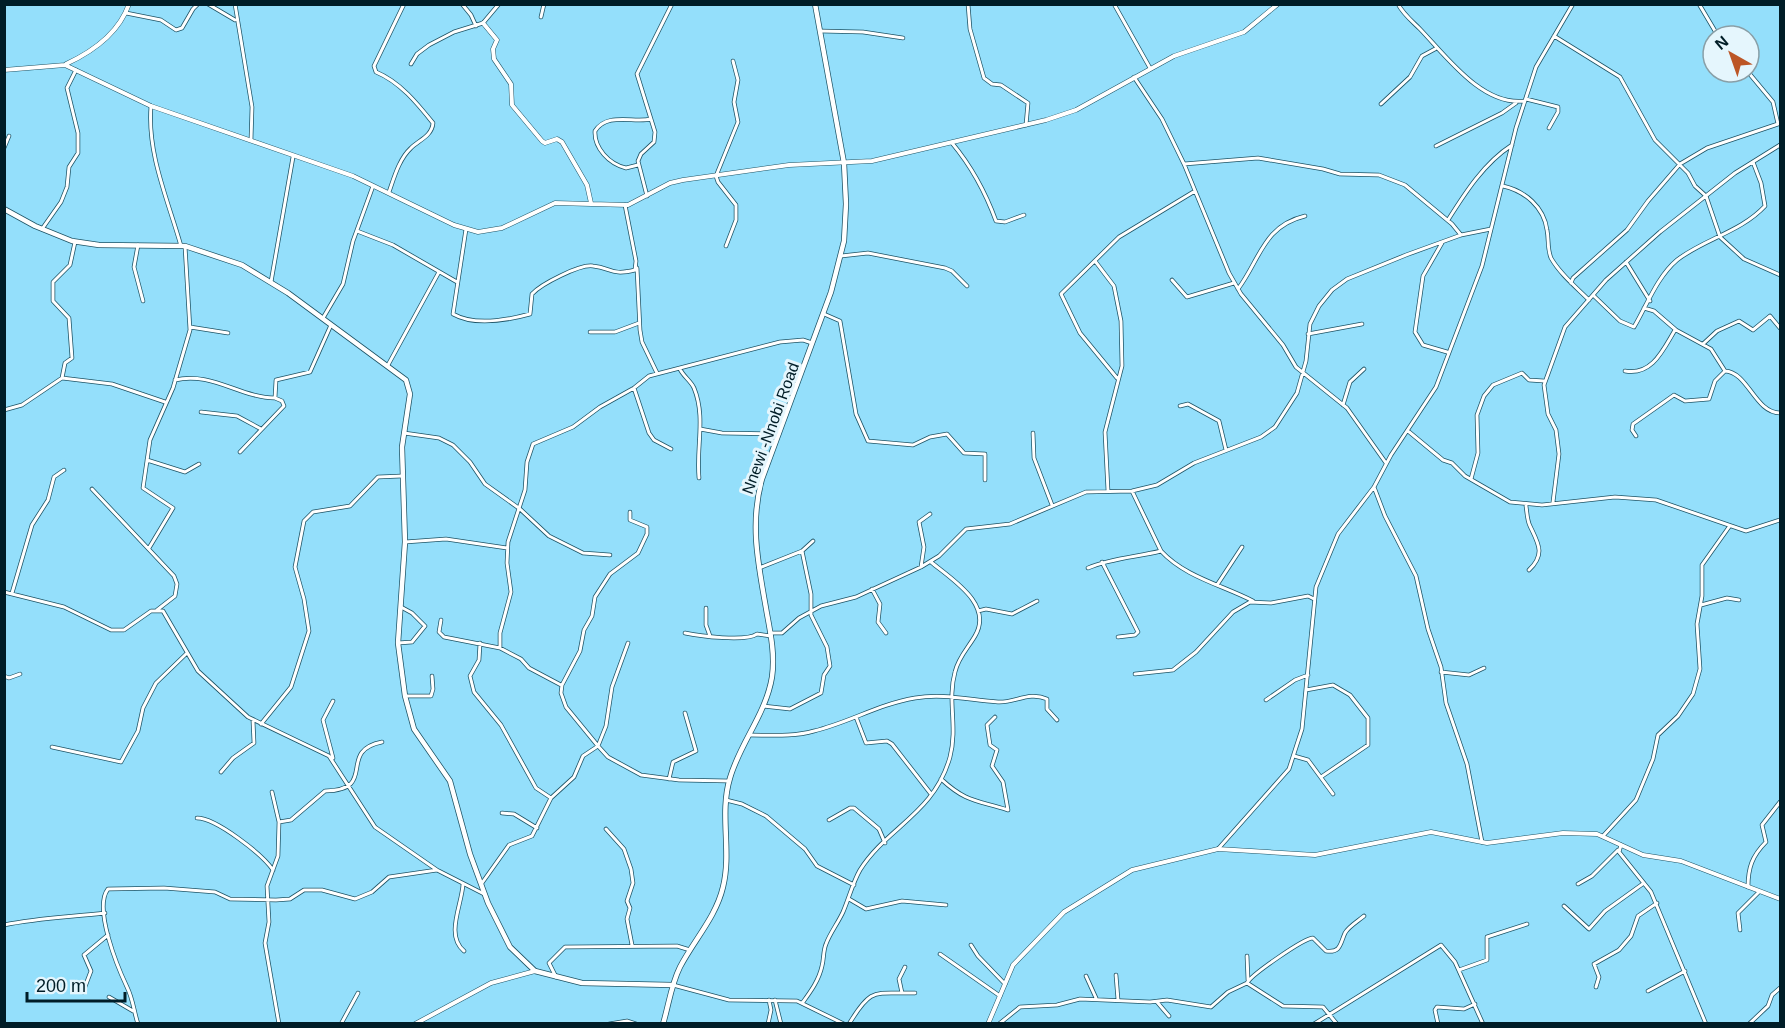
<svg xmlns="http://www.w3.org/2000/svg" width="1785" height="1028" font-family="Arial,sans-serif">
<style>
.lines{fill:none;stroke-linecap:round;stroke-linejoin:round}
.minor-casing{stroke:#1e5365;stroke-width:4.5}
.tertiary-casing{stroke:#1e5365;stroke-width:5}
.secondary-casing{stroke:#1e5365;stroke-width:6}
.minor{stroke:#fff;stroke-width:3}
.tertiary{stroke:#fff;stroke-width:4}
.secondary{stroke:#fff;stroke-width:4.5}
.labels{text-anchor:middle;stroke-width:6;stroke-linejoin:round;paint-order:stroke}
.street-label{font-size:16px;fill:#001d27;stroke:#e5f6fd}
</style>
<rect width="100%" height="100%" fill="#94dffb"/>
<g class="lines">
<defs>
<path id="minor" d="M 208,4 L 235,20
M 235,4 L 252,107 L 251,140
M 462,4 L 471,15 L 476,26
M 968,4 L 970,29 L 984,78 L 992,84 L 1001,85 L 1028,103 L 1026,125
M 1114,4 L 1150,68
M 1398,4 C 1403,14 1412,21 1420,29 C 1446,56 1482,106 1524,101
M 1699,4 L 1718,36
M 126,13 L 161,20 L 176,30 L 182,28 L 193,9 L 198,4
M 541,17 L 544,4
M 820,31 L 863,32 L 903,38
M 1554,36 L 1620,77 L 1655,140 L 1688,173 L 1695,186 L 1706,196 L 1720,237 L 1744,259 L 1780,275
M 411,64 L 417,54 L 429,45 L 454,32 L 483,23 L 499,4
M 1134,77 L 1162,119 L 1184,164 L 1229,273 L 1241,294 L 1283,345 L 1296,367 L 1347,408 L 1386,463
M 1526,99 L 1558,107 L 1558,112 L 1549,128
M 1381,104 L 1410,77 L 1422,56 L 1435,49
M 151,106 C 147,154 168,200 181,246
M 952,143 C 972,167 985,191 996,221 L 1005,222 L 1024,215
M 1436,146 L 1502,113 L 1516,103
M 4,148 L 9,136
M 1184,164 L 1258,158 L 1323,169 L 1340,174 L 1379,175 L 1405,185 L 1452,224 L 1461,235
M 638,165 L 626,168 C 609,164 594,148 595,131 C 607,112 633,123 651,119
M 1503,186 C 1525,191 1544,207 1547,230 C 1549,240 1547,248 1551,258 C 1560,274 1576,287 1589,300
M 389,192 C 394,178 399,159 411,148 C 419,140 432,136 433,123 C 417,103 400,82 376,72 L 374,66 L 404,4
M 647,196 L 638,161 L 641,154 L 654,142 L 655,132 L 637,74 L 672,4
M 1448,220 C 1465,193 1484,163 1512,145
M 42,229 L 61,202 L 67,187 L 69,167 L 78,153 L 78,133 L 67,88 L 76,70
M 466,229 L 453,314 C 474,326 508,320 530,314 L 532,294 C 541,284 580,264 593,266 C 612,268 611,276 635,270 L 636,261 L 625,205
M 357,231 L 393,245 L 457,282
M 1442,243 L 1423,276 L 1415,332 L 1423,345 L 1447,352
M 138,245 L 134,267 L 143,301
M 726,246 L 736,220 L 736,205 L 718,182 L 716,176 L 738,122 L 734,102 L 738,80 L 733,61
M 841,256 L 868,253 L 945,268 L 952,271 L 967,286
M 1095,261 L 1114,286 L 1121,321 L 1122,366 L 1105,432 L 1108,491
M 1626,262 L 1650,301
M 637,268 L 640,330 L 642,342 L 657,373
M 1172,280 L 1187,297 L 1234,283
M 271,282 L 293,157
M 1571,283 L 1573,278 L 1627,230 L 1648,201 L 1680,164 L 1707,148 L 1778,124 L 1773,102 L 1748,72
M 1238,289 C 1260,260 1263,226 1305,216
M 1594,296 L 1620,321 L 1634,327 C 1647,305 1657,277 1677,260 C 1704,239 1741,232 1765,206 L 1761,183 L 1753,162
M 1644,308 L 1654,311 L 1676,330 L 1711,349 L 1725,371 C 1748,372 1755,413 1780,413
M 824,314 L 840,321 L 856,414 L 868,441 L 913,445 L 930,437 L 947,434 L 964,453 L 985,454 L 985,480
M 323,318 L 343,284 L 353,241 L 373,186
M 190,327 L 228,333
M 590,332 L 615,332 L 639,323
M 1308,334 L 1362,324
M 1703,344 L 1717,331 L 1739,321 L 1753,330 L 1770,316 L 1780,328
M 388,365 L 439,272
M 680,369 C 683,376 691,381 694,388 C 706,417 696,447 699,478
M 1625,371 C 1652,376 1663,350 1675,330
M 62,378 L 65,363 L 72,358 L 69,318 L 53,301 L 53,282 L 70,265 L 75,242
M 1117,378 L 1080,333 L 1061,294 L 1119,237 L 1195,191
M 175,380 C 211,371 241,398 275,398
M 634,388 L 649,433 L 654,440 L 671,449
M 1343,405 L 1350,382 L 1364,369
M 1180,406 L 1188,404 L 1219,421 L 1226,450
M 4,410 L 22,405 L 62,378 L 112,384 L 165,402
M 201,412 L 237,416 L 261,429
M 700,429 L 722,433 L 779,434
M 1408,431 L 1443,460 L 1452,463 L 1465,476 L 1510,502 L 1542,505 L 1615,497 L 1656,500 L 1746,531 L 1780,520
M 404,433 L 439,438 L 453,445 L 470,462 L 485,484 L 520,509 L 549,536 L 583,553 L 610,555
M 1033,433 L 1034,458 L 1052,505
M 1636,436 L 1632,430 L 1633,424 L 1674,395 L 1685,401 L 1709,399 L 1715,381 L 1725,371
M 240,452 L 284,406 L 282,401 L 275,398 L 276,380 L 310,372 L 331,325
M 147,460 L 185,472 L 199,464
M 1471,479 L 1478,453 L 1477,415 L 1484,396 L 1493,385 L 1522,373 L 1529,380 L 1544,381
M 1374,487 L 1385,516 L 1416,576 L 1428,629 L 1441,667 L 1446,703 L 1467,764 L 1482,842
M 92,489 L 174,576 L 177,584 L 175,596 L 157,610
M 1132,491 L 1161,551 C 1185,577 1222,585 1253,601
M 1553,502 L 1559,454 L 1556,430 L 1548,414 L 1544,385 L 1565,327 L 1606,280 L 1660,232 L 1735,173 L 1780,145
M 1526,506 C 1527,512 1527,520 1530,526 C 1538,543 1546,554 1529,570
M 630,512 L 630,520 L 647,527 L 647,534 L 638,553 L 610,574 L 595,597 L 592,616 L 584,630 L 580,651 L 562,685 L 561,693 L 566,707 L 598,746 L 608,757 L 641,775 L 679,780 L 729,781
M 405,542 L 446,539 L 507,548
M 149,548 L 173,508 L 143,488 L 150,440 L 173,388 L 190,330 L 185,246
M 1102,562 L 1138,632 L 1135,635 L 1118,637
M 921,567 L 924,547 L 919,522 L 930,514
M 759,568 L 802,551 L 813,541
M 1088,568 C 1111,558 1137,557 1161,551
M 1217,585 L 1242,547
M 872,589 L 880,604 L 878,622 L 886,633
M 4,592 L 64,607 L 111,630 L 124,630 L 151,611 L 163,611 L 198,671 L 248,717 L 329,756 L 375,827 L 437,870 L 484,894
M 12,593 L 32,525 L 48,500 L 54,477 L 64,470
M 1701,605 L 1727,598 L 1739,600
M 706,608 L 706,625 L 710,636
M 978,611 L 986,609 L 1012,614 L 1037,601
M 441,620 L 439,632 L 444,637 L 500,648 L 521,659 L 529,668 L 561,685
M 685,633 C 699,636 746,642 757,634 L 771,636
M 770,633 L 782,633 L 799,618 L 821,606 L 856,597 L 921,567 L 939,556 L 966,529 L 1010,524 L 1086,492 L 1132,491 L 1157,485 L 1194,463 L 1261,437 L 1275,427 L 1297,393 L 1306,361 L 1310,324 L 1319,306 L 1332,290 L 1347,279 L 1406,255 L 1461,235 L 1491,229
M 398,643 L 412,642 L 425,626 L 412,613 L 401,607
M 480,643 L 479,660 L 470,676 L 474,692 L 501,725 L 536,788 L 551,798
M 500,648 L 500,633 L 511,592 L 507,563 L 508,542 L 525,490 L 527,462 L 533,444 L 573,427 L 600,407 L 634,388 L 649,376 L 780,342 L 803,340 L 812,343
M 1441,672 L 1469,675 L 1484,668
M 1135,674 L 1173,670 L 1196,652 L 1233,612 L 1250,602 L 1271,603 L 1308,596 L 1314,599
M 4,676 L 9,678 L 20,674
M 1306,690 L 1333,685 L 1350,695 L 1368,718 L 1368,745 L 1321,777
M 405,696 L 431,696 L 433,689 L 432,676
M 1266,700 L 1295,680 L 1308,675
M 333,701 L 323,720 L 333,758
M 763,706 L 790,709 L 821,693 L 824,675 L 830,666 L 827,647 L 811,615 L 811,594 L 802,551
M 856,717 L 866,743 L 887,741 L 892,744 L 931,794
M 261,724 L 291,687 L 309,631 L 304,599 L 295,567 L 304,521 L 313,512 L 350,506 L 378,477 L 402,476
M 749,735 C 770,735 793,737 814,731 C 848,723 879,704 915,698 C 943,693 969,700 998,702 C 1015,703 1029,691 1047,699 L 1047,709 L 1057,720
M 52,747 L 121,762 L 138,731 L 143,708 L 156,683 L 186,654
M 1294,756 L 1308,760 L 1333,794
M 221,772 L 233,758 L 254,743 L 253,721
M 669,779 L 673,762 L 696,751 L 685,713
M 941,779 C 967,803 977,800 1008,810 L 1003,782 L 992,766 L 997,750 L 990,745 L 987,725 L 995,717
M 272,792 L 279,822 L 278,856 L 267,886 L 269,922 L 265,943 L 279,1024
M 726,800 L 742,804 L 766,816 L 805,849 L 817,866 L 854,885
M 502,813 L 514,814 L 537,828
M 197,818 C 216,818 262,854 273,870
M 829,820 L 850,808 L 854,808 L 879,829 L 885,843
M 279,822 L 291,820 L 325,791 C 379,790 336,751 382,742
M 606,829 L 624,849 L 631,869 L 633,883 L 627,901 L 630,908 L 627,919 L 632,945
M 1603,836 L 1636,800 L 1653,759 L 1658,735 L 1678,716 L 1693,694 L 1700,669 L 1697,624 L 1702,596 L 1702,565 L 1729,527
M 1621,845 L 1619,852 L 1651,892 L 1706,1024
M 1218,849 L 1289,769 L 1302,729 L 1316,587 L 1338,534 L 1374,487 L 1391,455 L 1436,387 L 1482,266 L 1516,128 L 1536,67 L 1573,4
M 482,883 L 509,845 L 532,836 L 551,798 L 574,777 L 583,756 L 598,746 L 606,726 L 612,687 L 628,643
M 463,884 C 462,905 445,935 464,951
M 1578,884 L 1592,876 L 1618,850
M 1748,887 C 1748,868 1752,856 1766,842 L 1762,825 L 1780,802
M 849,899 L 866,909 L 902,901 L 946,905
M 1564,906 L 1589,929 L 1605,911 L 1644,883
M 4,925 C 38,918 71,917 105,913
M 1740,930 L 1738,913 L 1759,892
M 971,945 L 978,956 L 1005,984
M 940,954 L 1000,996
M 1247,956 L 1248,980
M 1459,970 L 1487,960 L 1487,937 L 1527,924
M 1116,975 L 1118,1000
M 1086,976 L 1096,998
M 556,977 L 549,963 L 565,947 L 677,946 L 690,950
M 1247,983 C 1251,975 1304,938 1313,938 L 1326,951 C 1341,953 1340,944 1345,933 C 1348,927 1358,921 1364,916
M 673,985 L 729,1000 L 797,1001 L 844,1024
M 1596,987 L 1599,977 L 1594,964 L 1619,950 L 1631,936 L 1638,916 L 1657,903
M 1648,991 L 1685,971
M 83,992 L 91,971 L 84,955 L 108,935
M 902,993 L 899,979 L 905,967
M 109,997 L 133,1011
M 775,1000 L 781,1024
M 803,1002 C 811,991 819,980 822,966 C 824,959 823,951 826,944 C 830,933 838,923 843,912 C 849,898 853,882 860,870 C 887,827 934,814 950,757 C 958,726 947,701 955,672 C 958,658 968,648 975,636 C 994,604 951,579 931,562
M 1157,1002 L 1169,1016
M 138,1024 C 134,1012 133,999 127,987 C 118,968 93,908 108,889 L 164,888 L 215,892 L 230,899 L 276,900 L 290,899 L 304,890 L 322,890 L 355,899 L 372,892 L 389,877 L 437,870
M 341,1024 L 358,993
M 609,1024 L 627,1021 L 636,1024
M 768,1024 L 771,1010 L 769,1000
M 849,1024 C 872,986 874,994 915,993
M 999,1024 L 1020,1007 L 1057,1005 L 1080,999 L 1150,1002 L 1167,1000 L 1211,1007 L 1228,992 L 1247,983 L 1283,1006 L 1323,1007 L 1337,1024
M 1314,1024 L 1441,945 L 1455,962 L 1483,1024
M 1438,1024 L 1435,1010 L 1437,1007 L 1464,1009 L 1475,1004
M 1749,1024 L 1768,1006 L 1772,995 L 1780,988"/>
<path id="tertiary" d="M 483,23 L 497,40 L 493,49 L 494,59 L 511,84 L 512,105 L 542,141 L 545,143 L 557,139 L 562,142 L 587,185 L 591,203
M 66,64 C 92,52 119,33 129,4
M 4,70 L 65,65 L 151,106 L 353,176 L 454,225 L 478,232 L 502,228 L 555,203 L 628,205 L 670,183 L 683,180 L 789,165 L 872,161 L 1046,120 L 1076,110 L 1174,56 L 1244,32 L 1278,4
M 415,1024 L 491,983 L 535,971
M 988,1024 L 1013,965 L 1064,912 L 1132,870 L 1218,849 L 1315,855 L 1431,832 L 1487,843 L 1563,833 L 1597,834 L 1643,855 L 1681,861 L 1780,899"/>
<path id="secondary" d="M 4,209 L 35,226 L 72,241 L 99,245 L 185,246 L 242,265 L 288,293 L 406,380 L 410,394 L 402,447 L 405,542 L 398,643 L 405,696 L 414,729 L 450,781 L 470,854 L 488,903 L 510,947 L 535,971 L 582,983 L 672,985
M 663,1024 C 669,1004 671,985 680,967 C 694,940 716,917 723,887 C 732,851 719,814 730,778 C 740,743 766,714 772,677 C 775,656 771,635 767,614 C 759,567 749,526 762,479 L 831,292 L 844,241 L 846,204 L 844,163 L 815,4"/>
</defs>
<use href="#minor" class="minor-casing"/>
<use href="#tertiary" class="tertiary-casing"/>
<use href="#secondary" class="secondary-casing"/>
<use href="#minor" class="minor"/>
<use href="#tertiary" class="tertiary"/>
<use href="#secondary" class="secondary"/>
</g>
<g class="labels">
<g class="street-label">
<text transform="translate(770 428) rotate(-70)" y="6">Nnewi -Nnobi Road</text>
</g>
</g>
<rect width="1785" height="1028" fill="none" stroke="#001d27" stroke-width="12"/>
<g transform="translate(1731 54) rotate(320)"><circle r="28" fill="#e5f6fd" stroke="#899fa7" stroke-width="1.5"/>
<path d="M0-4.5L10 22L0 15L-10 22Z" fill="#bc5626"/>
<text y="-9" font-size="16" font-weight="bold" text-anchor="middle" fill="#001d27">N</text>
</g>
<path d="M27 992v9h98v-9" fill="none" stroke="#001d27" stroke-width="3"/>
<text x="36" y="992" font-size="18" fill="#001d27" stroke="#e5f6fd" stroke-width="4.5" paint-order="stroke">200 m</text>
</svg>
